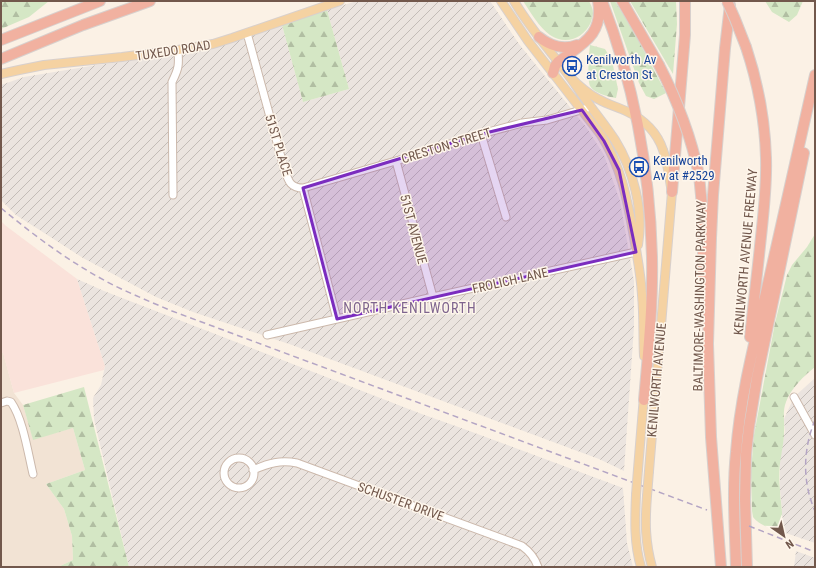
<svg xmlns="http://www.w3.org/2000/svg" width="816" height="568" font-family="'Roboto Condensed',sans-serif">
<style>
.residential{fill:#f2e3d4}
.commercial{fill:#fae2da}
.industrial{fill:url(#industrial-furrows)}
.forest{fill:url(#forest-firs)}
.lines{fill:none;stroke-linecap:round;stroke-linejoin:round}
.minor-casing{stroke:#ccb9ac;stroke-width:9}
.major-casing{stroke:#d8d0cd;stroke-width:10}
.highway-casing{stroke:#d8d0cd;stroke-width:12}
.minor{stroke:#fff;stroke-width:7}
.major{stroke:#f5d2a2;stroke-width:8}
.highway{stroke:#f1b1a0;stroke-width:10}
.rail{stroke:#b4a5c4;stroke-width:1.5;stroke-dasharray:6 4;stroke-linecap:butt}
.major-bridge-casing{stroke:#d8d0cd;stroke-width:10;stroke-linecap:butt}
.highway-bridge-casing{stroke:#d8d0cd;stroke-width:12;stroke-linecap:butt}
.major-bridge{stroke:#f5d2a2;stroke-width:8}
.highway-bridge{stroke:#f1b1a0;stroke-width:10}
.marked{fill:#7b2cbf;fill-opacity:0.2;stroke:#7b2cbf;stroke-width:3;stroke-linejoin:round}
.labels{text-anchor:middle;stroke-width:3;stroke-linejoin:round;paint-order:stroke}
.street-label{font-size:13px;fill:#72584c;stroke:#fef6eb}
.transit-label{font-size:13px;fill:#164399;stroke:#fef6eb;text-anchor:start}
.neighbourhood-label{font-size:14px;letter-spacing:1px;fill:#7e648e;stroke:#fef6eb}
</style>
<defs>
<pattern id="industrial-furrows" width="10" height="10" patternUnits="userSpaceOnUse"><rect width="10" height="10" fill="#ebe4df"/><path d="M-1 1l2-2M0 10L10 0M9 11l2-2" fill="none" stroke="#c3bcb7"/></pattern>
<pattern id="forest-firs" width="22" height="20" patternUnits="userSpaceOnUse"><rect width="22" height="20" fill="#d5e7c5"/><path d="M5 1l3.5 6h-7zM16 11l3.5 6h-7z" fill="#b1bea2"/></pattern>
</defs>
<rect width="100%" height="100%" fill="#fbf1e5"/>
<path class="residential" d="M 3,352 L 14,393 L 23,405 L 33,439 L 73,428 L 85,470 L 46,484 L 64,509 L 72,536 L 73,560 L 58,567 L 1,567 L 1,353 Z"/>
<path class="commercial" d="M 1,221 L 6,226 L 77,279 L 105,366 L 104,370 L 14,393 L 3,353 L 1,353 Z"/>
<path class="industrial" d="M 357,1 L 490,1 L 519,44 L 586,127 L 604,155 L 620,201 L 634,281 L 634,327 L 624,471 L 599,459 L 292,345 L 193,312 L 156,297 L 83,258 L 52,238 L 16,215 L 1,200 L 1,85 L 24,77 L 97,65 L 194,53 L 282,25 L 303,102 L 349,89 L 327,10 Z
M 77,279 L 104,291 L 419,413 L 464,429 L 623,488 L 627,543 L 633,567 L 129,567 L 94,419 L 93,398 L 101,385 L 105,366 Z
M 815,378 L 815,543 L 774,529 L 780,526 L 781,523 L 782,510 L 780,490 L 780,459 L 785,431 L 784,419 L 794,397 Z
M 796,551 L 815,558 L 815,567 L 794,567 Z"/>
<path class="forest" d="M 1,1 L 49,1 L 29,17 L 1,29 Z
M 523,1 L 589,1 C 591,5 593,9 593,13 C 593,16 592,18 591,22 C 584,38 566,46 550,35 C 539,27 531,13 523,1 Z
M 610,1 L 615,1 L 633,30 L 666,93 L 654,99 L 646,96 L 639,83 Z
M 630,1 L 676,1 L 677,24 L 673,74 Z
M 765,1 L 803,1 L 797,15 L 789,22 L 772,12 Z
M 327,10 L 349,89 L 303,102 L 282,25 Z
M 590,45 L 605,49 L 612,61 L 618,89 L 616,98 C 608,97 594,93 590,86 C 587,80 589,52 590,45 Z
M 815,234 L 815,367 C 804,376 791,388 786,402 C 782,412 785,423 784,433 C 784,441 782,449 781,457 C 779,467 779,480 780,490 C 780,499 784,516 781,524 C 777,535 757,523 753,517 C 753,516 752,511 752,511 L 751,471 L 754,435 L 775,323 L 787,275 L 792,265 L 807,247 Z
M 84,387 L 129,567 L 58,567 L 73,560 L 72,536 L 64,509 L 46,484 L 85,470 L 73,428 L 33,440 L 23,405 Z"/>
<g class="lines">
<defs>
<path id="minor" d="M 247,33 L 284,168 C 288,179 289,188 303,188 L 399,160 L 481,134 L 522,123 L 547,120 L 591,107
M 481,134 L 506,217
M 396,161 L 433,297
M 303,188 L 337,319
M 173,195 L 172,82 C 179,68 179,65 178,50
M 267,335 L 433,297 L 636,252
M 794,397 L 815,435
M 1,403 L 7,401 L 11,402 C 23,419 28,453 33,474
M224 473a15 15 0 1 1 30 0a15 15 0 1 1-30 0Z
M 253,470 C 269,463 280,460 297,463 L 522,546 C 529,551 535,558 538,567"/>
<path id="major" d="M 501,1 L 528,41 L 601,135 C 622,168 627,199 634,237 C 637,256 641,275 642,295 C 644,315 643,336 644,356
M 514,1 C 528,25 546,46 563,68 C 571,78 578,89 586,100 C 595,113 606,126 615,140 C 633,169 644,210 638,245
M 1,74 L 19,70 L 44,65 L 122,57 L 178,50 L 213,44 L 232,38 L 340,1
M 569,76 C 578,85 587,93 598,99 C 607,104 617,107 626,111 C 643,119 657,132 663,150 C 668,163 669,178 672,192 L 649,471
M 638,469 L 644,396
M 636,495 C 635,519 634,544 641,567
M 647,496 C 645,522 645,542 652,567"/>
<path id="highway" d="M 602,1 C 634,83 650,171 652,258 C 653,306 648,353 644,400
M 622,1 L 659,65
M 539,37 C 550,46 564,50 577,45
M 1,40 L 100,1
M 746,47 C 758,83 765,121 766,158 C 767,188 763,217 760,246 C 757,276 753,307 750,337
M 1,59 L 83,25 L 150,1
M 553,73 L 555,66 L 558,62 C 582,44 604,35 598,1
M 699,175 L 703,216 L 703,277
M 672,192 L 685,35 L 685,1
M 721,567 L 711,437 L 708,344 L 711,238 L 713,195 L 725,48 L 730,5
M 736,567 C 735,529 732,490 736,452 C 740,399 753,348 765,297 C 781,223 798,149 815,75
M 747,567 L 745,499 L 746,454 L 749,427 L 757,378 L 804,153"/>
</defs>
<use href="#minor" class="minor-casing"/>
<use href="#major" class="major-casing"/>
<use href="#highway" class="highway-casing"/>
<use href="#minor" class="minor"/>
<use href="#major" class="major"/>
<use href="#highway" class="highway"/>
<path class="rail" d="M 1,208 C 37,238 74,265 115,286 C 134,295 153,303 172,311 L 707,510
M 815,420 C 803,449 802,482 815,511
M 749,526 L 815,552"/>
<defs>
<path id="major-bridge" d="M 636,495 L 638,469
M 647,496 L 649,471"/>
<path id="highway-bridge" d="M 727,1 L 735,19 L 746,47
M 659,65 C 677,100 691,136 699,175"/>
</defs>
<use href="#major-bridge" class="major-bridge-casing"/>
<use href="#highway-bridge" class="highway-bridge-casing"/>
<use href="#major-bridge" class="major-bridge"/>
<use href="#highway-bridge" class="highway-bridge"/>
</g>
<path class="marked" d="M 582,110 L 604,141 L 619,170 L 636,252 L 337,319 L 303,188 L 481,134 Z"/>
<defs>
<symbol id="bus-ring" viewBox="-11 -11 22 22"><circle r="9.5" fill="#fef6eb" stroke="#1a4fb4" stroke-width="1.5"/><path d="M-5-6H5V4H4V6H2V4H-2V6H-4V4H-5ZM-3.5-4V0h7V-4ZM-3.5 1.2v1.5H-2V1.2ZM2 1.2v1.5H3.5V1.2Z" fill="#1a4fb4"/></symbol>
</defs>
<g fill-rule="evenodd">
<use href="#bus-ring" x="561" y="55" width="22" height="22"/>
<use href="#bus-ring" x="628" y="156" width="22" height="22"/>
</g>
<g class="labels">
<g class="street-label">
<text transform="translate(173 50) rotate(-9)" y="5">TUXEDO ROAD</text>
<text transform="translate(279 145) rotate(73)" y="5">51ST PLACE</text>
<text transform="translate(446 145) rotate(-17)" y="5">CRESTON STREET</text>
<text transform="translate(414 229) rotate(75)" y="5">51ST AVENUE</text>
<text transform="translate(745 252) rotate(-85)" y="5">KENILWORTH AVENUE FREEWAY</text>
<text transform="translate(510 280) rotate(-13)" y="5">FROLICH LANE</text>
<text transform="translate(699 296) rotate(-89)" y="5">BALTIMORE-WASHINGTON PARKWAY</text>
<text transform="translate(656 380) rotate(-85)" y="5">KENILWORTH AVENUE</text>
<text transform="translate(401 501) rotate(20)" y="5">SCHUSTER DRIVE</text>
</g>
<g class="transit-label">
<text x="586" y="64">Kenilworth Av<tspan x="586" dy="15">at Creston St</tspan></text>
<text x="653" y="165">Kenilworth<tspan x="653" dy="15">Av at #2529</tspan></text>
</g>
<g class="neighbourhood-label">
<text x="410" y="313">NORTH KENILWORTH</text>
</g>
</g>
<rect width="816" height="568" fill="none" stroke="#72584c" stroke-width="4"/>
<g transform="translate(784 536) rotate(146)" stroke="#fef6eb" stroke-width="3" paint-order="stroke">
<path d="M0-3L7 15L0 10L-7 15Z" fill="#72584c"/>
<text y="-6" font-size="11" font-weight="bold" text-anchor="middle" fill="#72584c">N</text>
</g>
</svg>
